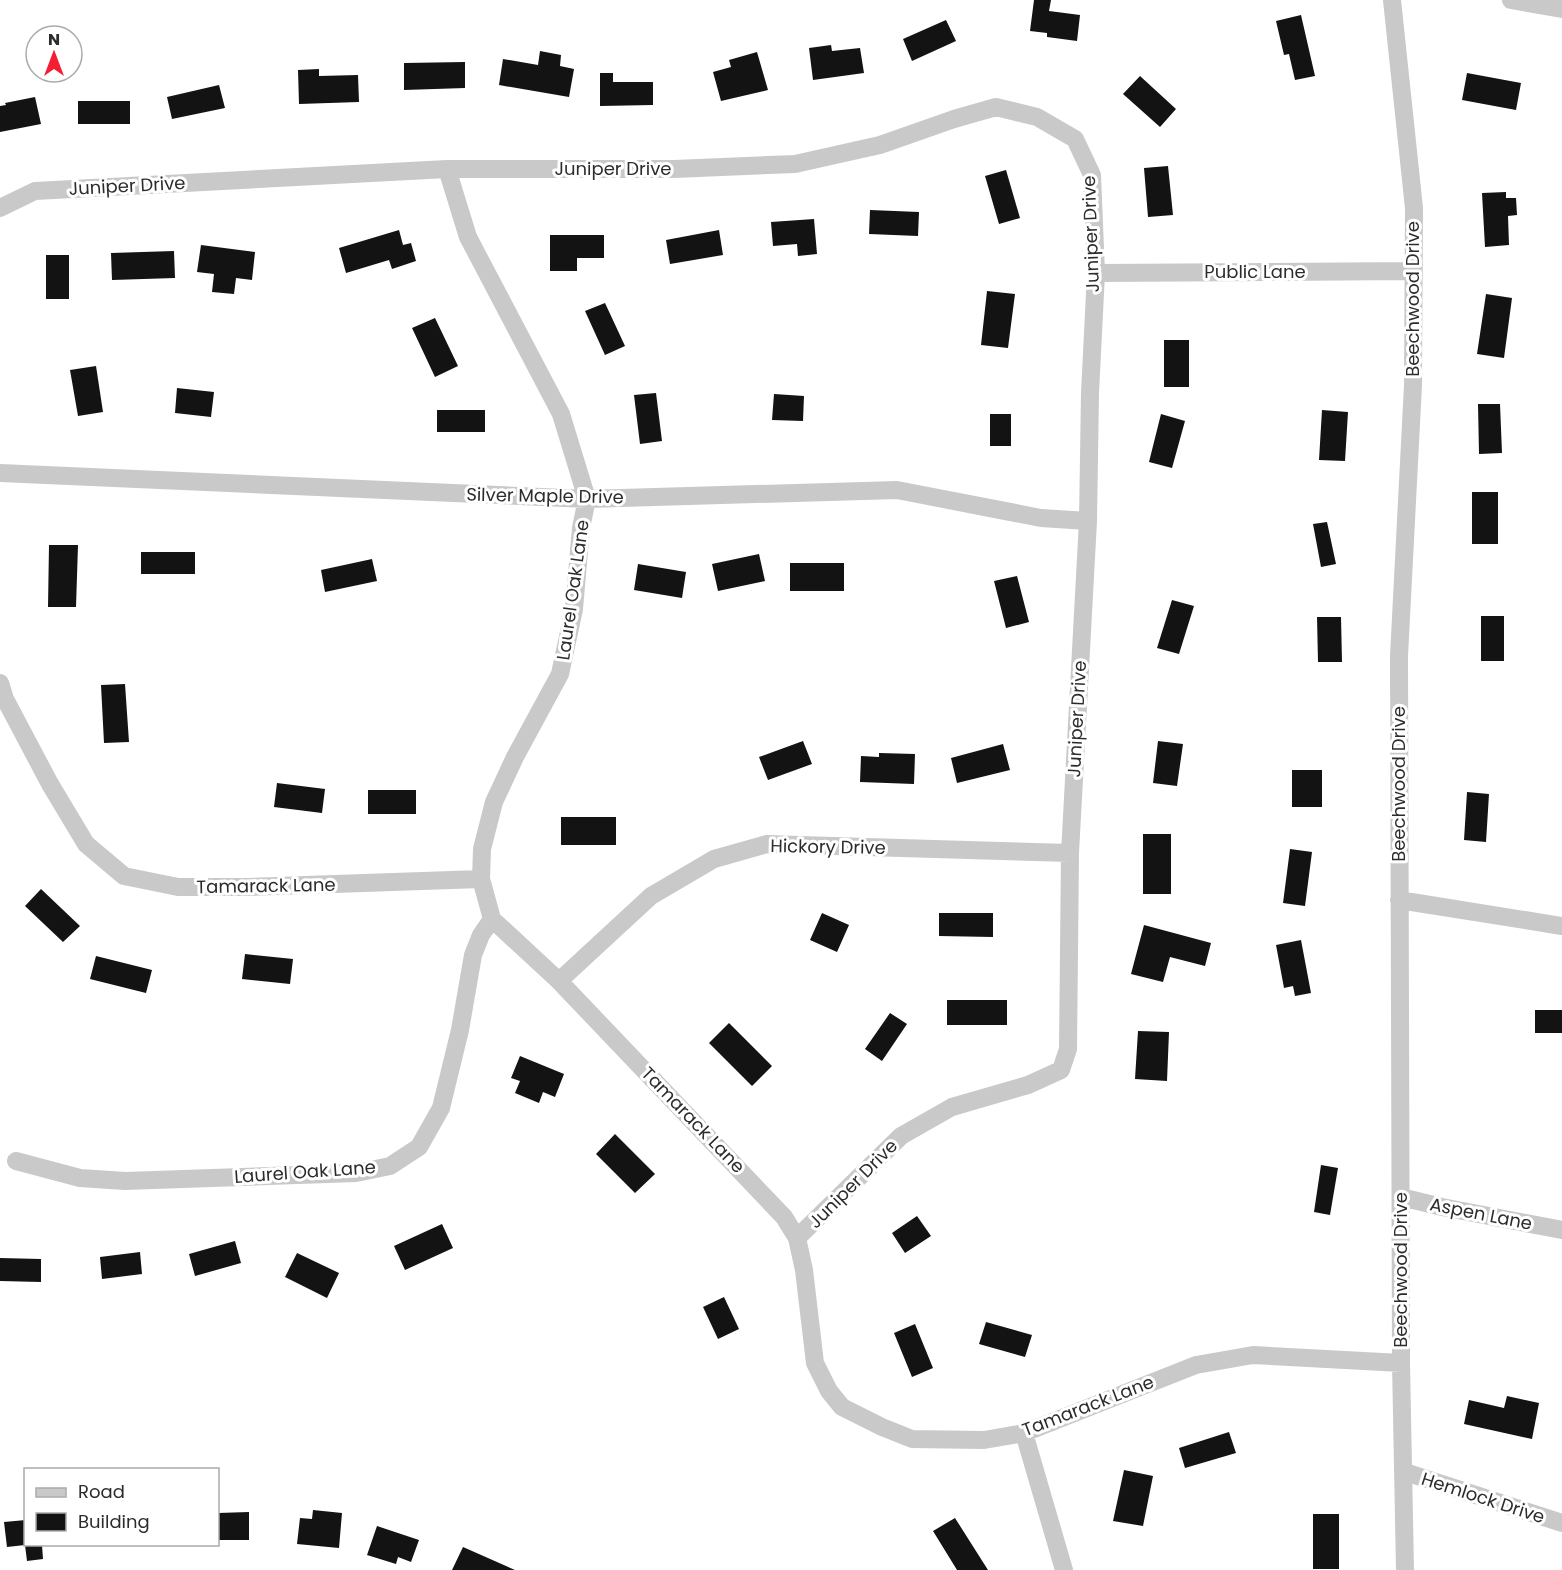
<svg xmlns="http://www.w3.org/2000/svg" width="1562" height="1570" font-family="Poppins,sans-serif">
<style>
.building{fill:#131313}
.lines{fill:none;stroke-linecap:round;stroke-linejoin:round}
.minor{stroke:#c9c9c9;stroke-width:18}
.labels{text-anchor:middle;stroke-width:6;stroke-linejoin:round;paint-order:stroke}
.street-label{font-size:18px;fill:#2c2c2c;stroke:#fff}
</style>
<rect width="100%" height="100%" fill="#fff"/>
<path class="building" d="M 1034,0 L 1051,0 L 1049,11 L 1080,15 L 1077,41 L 1047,37 L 1047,33 L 1030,31 Z
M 1301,15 L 1315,76 L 1295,80 L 1289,54 L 1284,55 L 1276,21 Z
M 946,20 L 956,41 L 912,61 L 903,39 Z
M 831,45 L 832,51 L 860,48 L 864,73 L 813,80 L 809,48 Z
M 540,51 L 561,55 L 560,66 L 574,69 L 569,97 L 499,85 L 503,59 L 538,65 Z
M 757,52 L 768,90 L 721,101 L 713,72 L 731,67 L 729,60 Z
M 465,62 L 465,88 L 404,90 L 404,63 Z
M 319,69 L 319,76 L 358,75 L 359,102 L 299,104 L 298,70 Z
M 600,73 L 613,73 L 613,82 L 653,82 L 653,105 L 600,106 Z
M 1467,73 L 1521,83 L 1516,110 L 1462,100 Z
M 1140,76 L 1176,109 L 1160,127 L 1123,94 Z
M 219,85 L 225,108 L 172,119 L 167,97 Z
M 35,97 L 41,124 L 0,132 L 0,106 L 6,105 L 5,103 Z
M 78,101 L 130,101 L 130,124 L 78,124 Z
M 1168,166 L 1173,215 L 1148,217 L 1144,168 Z
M 1006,170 L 1020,218 L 999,224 L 985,176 Z
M 1506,192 L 1506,198 L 1516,198 L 1517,215 L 1508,216 L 1509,245 L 1485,247 L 1482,193 Z
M 870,210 L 919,212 L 918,236 L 869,234 Z
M 814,219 L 817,254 L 798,256 L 797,244 L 773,246 L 771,222 Z
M 399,230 L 403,245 L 411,243 L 416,261 L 392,269 L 389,260 L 346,273 L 339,248 Z
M 719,230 L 723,255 L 670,264 L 666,240 Z
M 550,235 L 604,235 L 604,258 L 577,258 L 577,271 L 550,271 Z
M 201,245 L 255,252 L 252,280 L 236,278 L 234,294 L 212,292 L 214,274 L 197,272 Z
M 174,251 L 175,278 L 112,280 L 111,253 Z
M 46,255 L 69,255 L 69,299 L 46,299 Z
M 987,291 L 1015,294 L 1008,348 L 981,345 Z
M 1486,294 L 1512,298 L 1504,358 L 1477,354 Z
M 605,303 L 625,346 L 605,355 L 585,311 Z
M 435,318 L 458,366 L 435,377 L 412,328 Z
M 1164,340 L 1189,340 L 1189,387 L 1164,387 Z
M 96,366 L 103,412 L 78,416 L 70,370 Z
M 177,388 L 214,392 L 211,417 L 175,413 Z
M 656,393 L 662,441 L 640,444 L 634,395 Z
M 774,394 L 804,396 L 803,421 L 772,420 Z
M 1478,404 L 1500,404 L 1502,453 L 1479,454 Z
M 437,410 L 485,410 L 485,432 L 437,432 Z
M 1322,410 L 1348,412 L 1345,461 L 1319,460 Z
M 990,414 L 1011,414 L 1011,446 L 990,446 Z
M 1161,414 L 1185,421 L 1172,468 L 1149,462 Z
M 1472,492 L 1498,492 L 1498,544 L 1472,544 Z
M 1327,522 L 1336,564 L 1321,567 L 1313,524 Z
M 49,545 L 78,545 L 76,607 L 48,607 Z
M 141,552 L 195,552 L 195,574 L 141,574 Z
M 759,554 L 765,581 L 718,591 L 712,564 Z
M 372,559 L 377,581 L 325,592 L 321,570 Z
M 790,563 L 844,563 L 844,591 L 790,591 Z
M 638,564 L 686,572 L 682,598 L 634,590 Z
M 1017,576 L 1029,622 L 1006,628 L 994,581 Z
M 1172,600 L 1194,606 L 1179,654 L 1157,648 Z
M 1481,616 L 1504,616 L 1504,661 L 1481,661 Z
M 1317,617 L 1341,617 L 1342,662 L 1318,662 Z
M 125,684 L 129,742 L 104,743 L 101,685 Z
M 803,741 L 812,764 L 768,780 L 759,757 Z
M 1158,741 L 1183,744 L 1177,786 L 1153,783 Z
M 1003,744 L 1010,770 L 957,783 L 951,758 Z
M 879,753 L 915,754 L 914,784 L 860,782 L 861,756 L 879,757 Z
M 1292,770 L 1322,770 L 1322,807 L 1292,807 Z
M 277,783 L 325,789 L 322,813 L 274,807 Z
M 368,790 L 416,790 L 416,814 L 368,814 Z
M 1467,792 L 1489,794 L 1486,842 L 1464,840 Z
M 561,817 L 616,817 L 616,845 L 561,845 Z
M 1143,834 L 1171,834 L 1171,894 L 1143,894 Z
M 1290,849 L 1312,852 L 1305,906 L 1283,903 Z
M 41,889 L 80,926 L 63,942 L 25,906 Z
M 822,913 L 849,925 L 837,952 L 810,940 Z
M 939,913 L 993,913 L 993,937 L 939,936 Z
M 1144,925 L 1211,943 L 1205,966 L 1170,957 L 1163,982 L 1131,974 Z
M 1301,940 L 1311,993 L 1295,996 L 1293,986 L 1284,988 L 1276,945 Z
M 245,954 L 293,959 L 290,984 L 242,979 Z
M 96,956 L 152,970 L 146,993 L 90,979 Z
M 947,1000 L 1007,1000 L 1007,1025 L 947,1025 Z
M 1535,1010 L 1562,1010 L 1562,1033 L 1535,1033 Z
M 890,1013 L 907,1024 L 882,1061 L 865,1049 Z
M 729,1023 L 772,1066 L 752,1086 L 709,1043 Z
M 1138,1031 L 1169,1032 L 1167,1081 L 1135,1079 Z
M 520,1056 L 564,1074 L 555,1097 L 543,1092 L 539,1103 L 515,1093 L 520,1081 L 511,1078 Z
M 615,1134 L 655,1174 L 635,1193 L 596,1154 Z
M 1321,1165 L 1338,1168 L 1330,1215 L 1314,1212 Z
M 917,1216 L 931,1236 L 905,1253 L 892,1233 Z
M 442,1224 L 453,1248 L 405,1270 L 394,1246 Z
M 235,1241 L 241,1263 L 195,1276 L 189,1254 Z
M 140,1252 L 142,1274 L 102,1279 L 100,1257 Z
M 297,1253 L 339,1273 L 327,1298 L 285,1277 Z
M 0,1258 L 41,1259 L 41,1282 L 0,1281 Z
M 724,1297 L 739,1329 L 718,1339 L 703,1307 Z
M 986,1322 L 1032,1335 L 1025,1357 L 979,1344 Z
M 915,1324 L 933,1368 L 912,1377 L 894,1333 Z
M 1507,1396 L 1539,1403 L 1532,1439 L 1464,1424 L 1469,1400 L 1504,1408 Z
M 1229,1432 L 1236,1453 L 1185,1468 L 1179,1448 Z
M 1124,1470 L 1153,1476 L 1143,1526 L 1113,1521 Z
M 313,1510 L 342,1513 L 339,1548 L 297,1544 L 300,1518 L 312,1519 Z
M 249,1512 L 249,1540 L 218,1540 L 218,1513 Z
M 1313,1514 L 1339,1514 L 1339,1569 L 1313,1569 Z
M 955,1518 L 988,1570 L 957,1570 L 933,1531 Z
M 26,1520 L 26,1545 L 42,1545 L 43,1559 L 27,1561 L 25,1545 L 7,1547 L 4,1522 Z
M 377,1526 L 419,1540 L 411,1562 L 398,1557 L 396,1564 L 367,1555 Z
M 463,1547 L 515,1570 L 452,1570 Z"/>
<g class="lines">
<path class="minor" d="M 1392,0 L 1414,208 L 1413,385 L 1399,656 L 1401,1363 L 1405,1570
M 1511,0 L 1562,9
M 447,169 L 468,237 L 561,414 L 587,499 L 581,528 L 574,609 L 560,674 L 515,757 L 494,802 L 482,849 L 481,879
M 0,208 L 35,191 L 447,169 L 674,169 L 795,164 L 880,145 L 954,119 L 996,107 L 1037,117 L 1075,139 L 1092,175 L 1096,273 L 1090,393 L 1088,521 L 1070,853 L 1068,1049 L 1061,1070 L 1028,1085 L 952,1107 L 901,1136 L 797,1238
M 1096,273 L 1414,271
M 0,473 L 587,499 L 897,490 L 1041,518 L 1088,521
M 0,683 L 5,699 L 50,784 L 86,844 L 124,876 L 178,887 L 247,887 L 481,879 L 492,919 L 559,981 L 784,1217 L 797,1238 L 804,1270 L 815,1363 L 829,1391 L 842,1407 L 882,1427 L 912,1439 L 984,1440 L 1024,1433 L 1196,1365 L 1253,1355 L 1401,1363
M 1399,900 L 1562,926
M 559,981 L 651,896 L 714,859 L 767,844 L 1070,853
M 16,1161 L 80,1178 L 125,1181 L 356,1173 L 390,1166 L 419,1147 L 441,1108 L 460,1030 L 473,955 L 481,935 L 492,919
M 1401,1197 L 1442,1207 L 1562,1230
M 1024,1433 L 1064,1570
M 1405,1472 L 1562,1523"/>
</g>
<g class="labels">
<g class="street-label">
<text x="613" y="175">Juniper Drive</text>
<text transform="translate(127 186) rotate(-3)" y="6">Juniper Drive</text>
<text transform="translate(1091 234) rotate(-92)" y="6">Juniper Drive</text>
<text x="1255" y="278">Public Lane</text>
<text transform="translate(1413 299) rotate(-90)" y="6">Beechwood Drive</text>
<text transform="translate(545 496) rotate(1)" y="6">Silver Maple Drive</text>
<text transform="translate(573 590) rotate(-82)" y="6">Laurel Oak Lane</text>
<text transform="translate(1077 719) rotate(-87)" y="6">Juniper Drive</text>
<text transform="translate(1399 784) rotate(-90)" y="6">Beechwood Drive</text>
<text transform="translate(828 847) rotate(1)" y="6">Hickory Drive</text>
<text transform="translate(266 886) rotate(-1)" y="6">Tamarack Lane</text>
<text transform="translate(693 1120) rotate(46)" y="6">Tamarack Lane</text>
<text transform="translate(305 1172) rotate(-4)" y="6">Laurel Oak Lane</text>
<text transform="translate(853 1184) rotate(-45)" y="6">Juniper Drive</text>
<text transform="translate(1481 1214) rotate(11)" y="6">Aspen Lane</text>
<text transform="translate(1401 1270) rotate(-90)" y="6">Beechwood Drive</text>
<text transform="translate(1088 1406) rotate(-21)" y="6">Tamarack Lane</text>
<text transform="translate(1483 1498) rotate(18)" y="6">Hemlock Drive</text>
</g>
</g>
<rect x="24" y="1468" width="195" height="78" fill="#ffffff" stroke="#ababab" stroke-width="1.5"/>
<rect x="36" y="1488" width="30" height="9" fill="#c9c9c9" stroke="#ababab" stroke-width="1.5"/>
<text x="78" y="1498" font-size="18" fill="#2c2c2c">Road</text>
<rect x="36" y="1513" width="30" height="18" fill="#131313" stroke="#ababab" stroke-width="1.5"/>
<text x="78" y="1528" font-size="18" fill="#2c2c2c">Building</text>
<g transform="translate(54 54)"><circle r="28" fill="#ffffff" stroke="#ababab" stroke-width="1.5"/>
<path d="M0-4.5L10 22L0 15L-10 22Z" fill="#f31e34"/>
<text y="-9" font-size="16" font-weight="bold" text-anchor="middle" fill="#2c2c2c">N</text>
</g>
</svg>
